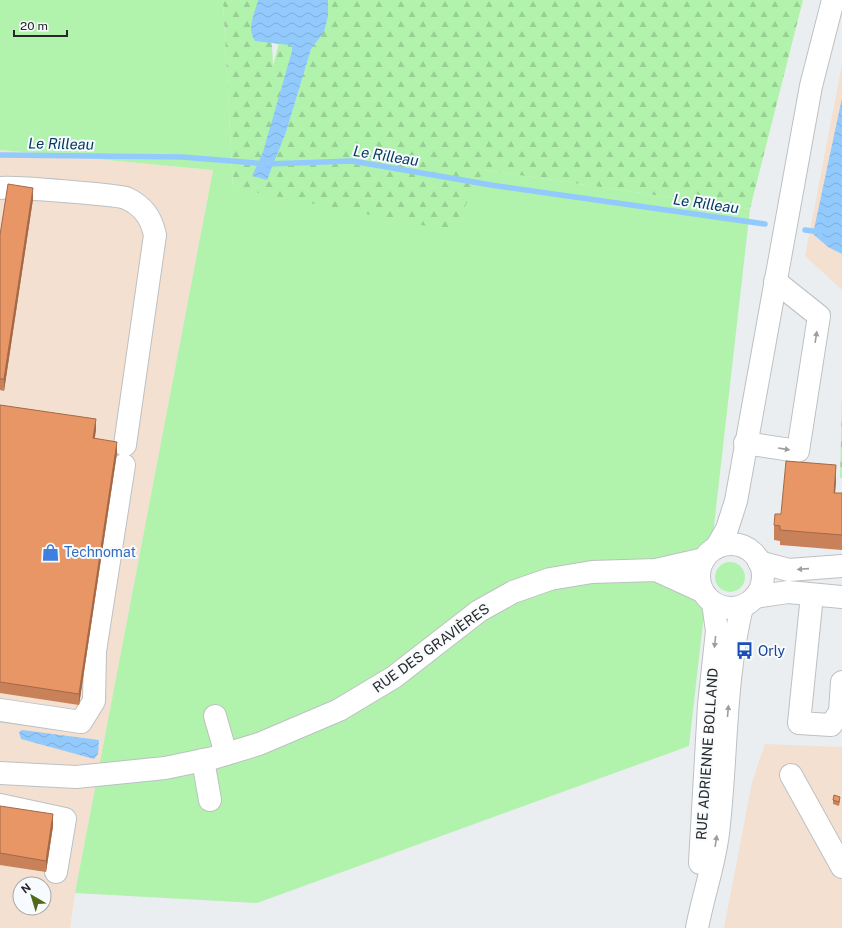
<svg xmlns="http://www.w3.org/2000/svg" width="842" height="928" font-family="'Public Sans',sans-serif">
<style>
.commercial{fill:#f3e0d0;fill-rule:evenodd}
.green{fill:#b1f3ac}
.forest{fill:url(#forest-firs)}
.water{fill:url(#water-waves)}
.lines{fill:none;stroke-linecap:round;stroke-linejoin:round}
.stream{stroke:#92cafe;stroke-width:5.5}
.minor-casing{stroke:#bdc0c2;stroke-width:24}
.major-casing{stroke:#bdc0c2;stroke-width:24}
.minor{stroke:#fff;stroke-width:22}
.major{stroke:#fff;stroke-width:22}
.wall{fill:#c88158}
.shaded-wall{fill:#a26947}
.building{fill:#e89666;stroke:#a26947}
.oneway{fill:#9e9e9f}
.labels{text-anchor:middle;stroke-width:4;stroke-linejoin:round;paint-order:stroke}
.shop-label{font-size:14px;fill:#366cbe;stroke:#f8fbfd;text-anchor:start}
.street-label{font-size:14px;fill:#272829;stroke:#f8fbfd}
.transit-label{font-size:14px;fill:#164399;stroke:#f8fbfd;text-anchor:start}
.water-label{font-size:15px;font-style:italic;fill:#043b64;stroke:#f8fbfd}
</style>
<defs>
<pattern id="forest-firs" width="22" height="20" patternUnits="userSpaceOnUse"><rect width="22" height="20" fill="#b1f3ac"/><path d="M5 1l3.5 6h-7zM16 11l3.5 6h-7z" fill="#98d094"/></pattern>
<pattern id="water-waves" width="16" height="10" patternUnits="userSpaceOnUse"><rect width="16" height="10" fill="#92cafe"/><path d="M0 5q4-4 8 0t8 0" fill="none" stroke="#7eaeda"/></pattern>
</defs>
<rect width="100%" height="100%" fill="#ebeef0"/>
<path class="commercial" d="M 842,64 L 842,290 L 805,256 Z
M 0,150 L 213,170 L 75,893 L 70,928 L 0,928 ZM 20,884 L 44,884 L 44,908 L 20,908 Z
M 765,744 L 842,747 L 842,928 L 724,928 L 752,782 Z"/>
<path class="green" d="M 0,0 L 223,0 L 233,188 L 484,170 L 750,209 L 689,746 L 257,903 L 75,893 L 213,170 L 0,150 Z
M715 577a15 15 0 1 1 30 0a15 15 0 1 1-30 0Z"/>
<path class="forest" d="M 223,0 L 270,0 L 273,66 L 290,0 L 803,0 L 750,209 L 484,170 L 452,231 L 233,188 Z
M 842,398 L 842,478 L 840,478 Z"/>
<path class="water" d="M 258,0 L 328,0 L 328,16 L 324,32 L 311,49 L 286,132 L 267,180 L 252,176 L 263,152 L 292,51 L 292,47 L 289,45 L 255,41 C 246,27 255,14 258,0 Z
M 842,98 L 842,254 L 828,247 L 813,234 Z
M 22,730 L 99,740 L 98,754 L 94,759 L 21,739 L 19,732 Z"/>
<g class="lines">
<path class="stream" d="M 0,155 L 182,157 L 267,164 L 352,161 L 491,185 L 765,224
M 805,230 L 820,232"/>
<defs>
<path id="minor" d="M 0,188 C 10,186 118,195 126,198 C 143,206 151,217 155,235 L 125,445
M 745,443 L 798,451 L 819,316 L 775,281
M 759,562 L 789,570 L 842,566
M 812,595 L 799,723 L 831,725 L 840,712 L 842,682
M 755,597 L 788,592 L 842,597
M 0,710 L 81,722 L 94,701 L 95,651 L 124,465
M 215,716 L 226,754
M 203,760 L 210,800
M 791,775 L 842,867
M 0,805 L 65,819 L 56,872"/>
<path id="major" d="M699 576a32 32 0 1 1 64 0a32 32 0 1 1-64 0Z
M 716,548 L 727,529 L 736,501 L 811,86 L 833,0
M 656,570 L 702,591
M 0,773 L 76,777 L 165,768 L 213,758 L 259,744 L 339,710 L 394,677 L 479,611 L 513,592 L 550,579 L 592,572 L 656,570 L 704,559
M 700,863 L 709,705 L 717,631 L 713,603
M 697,928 C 703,896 714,866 718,833 C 727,758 724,680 742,607"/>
</defs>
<use href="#minor" class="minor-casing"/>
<use href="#major" class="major-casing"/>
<use href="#minor" class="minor"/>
<use href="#major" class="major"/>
</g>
<path class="wall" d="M 33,199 L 4,391 L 0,390 L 0,235 Z
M 0,405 L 96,430 L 94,438 L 117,453 L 79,705 L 0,693 Z
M 836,480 L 835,493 L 842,493 L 842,550 L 780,545 L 780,541 L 774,540 L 774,525 L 781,514 Z
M 833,800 L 840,801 L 839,806 L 833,804 Z
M 0,806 L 53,826 L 46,872 L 0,865 Z"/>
<path class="shaded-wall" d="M 33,188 L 33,199 L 4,391 L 4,379 Z
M 96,419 L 96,430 L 93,450 L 93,438 Z
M 117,442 L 117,453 L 79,705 L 79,694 Z
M 836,465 L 836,480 L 834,508 L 834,493 Z
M 53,814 L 53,826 L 46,872 L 46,861 Z"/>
<path class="building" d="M 8,184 L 33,188 L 4,379 L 0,379 L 0,235 Z
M 0,405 L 96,419 L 93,438 L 117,442 L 79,694 L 0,682 Z
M 786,461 L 836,465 L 834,493 L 842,493 L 842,535 L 780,530 L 780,526 L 774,525 L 775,514 L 781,514 Z
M 834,795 L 840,797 L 839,802 L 833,800 Z
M 0,806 L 53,814 L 46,861 L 0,853 Z"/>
<defs><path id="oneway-solid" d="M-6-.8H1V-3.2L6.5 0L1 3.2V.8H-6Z"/></defs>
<g class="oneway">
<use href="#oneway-solid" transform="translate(816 337) rotate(-81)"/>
<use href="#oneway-solid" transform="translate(784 449) rotate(9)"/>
<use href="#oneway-solid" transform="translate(803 569) rotate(176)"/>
<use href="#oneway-solid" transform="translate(715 642) rotate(96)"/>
<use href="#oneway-solid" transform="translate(728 711) rotate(-85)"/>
<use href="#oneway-solid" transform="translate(716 841) rotate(-81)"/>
</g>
<defs>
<symbol id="shop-bare" viewBox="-9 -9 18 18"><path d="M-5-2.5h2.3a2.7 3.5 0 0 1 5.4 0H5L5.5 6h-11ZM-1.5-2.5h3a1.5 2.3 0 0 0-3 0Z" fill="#3f7fe0" stroke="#f8fbfd" stroke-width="2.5" paint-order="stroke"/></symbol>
<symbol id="bus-bare" viewBox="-9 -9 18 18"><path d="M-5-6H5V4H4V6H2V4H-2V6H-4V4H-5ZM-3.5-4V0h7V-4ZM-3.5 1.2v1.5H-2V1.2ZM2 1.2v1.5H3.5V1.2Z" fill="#1a4fb4" stroke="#f8fbfd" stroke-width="2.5" paint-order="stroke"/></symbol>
</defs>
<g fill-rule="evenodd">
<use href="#shop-bare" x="38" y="540" width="25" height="25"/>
<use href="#bus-bare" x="732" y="638" width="25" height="25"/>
</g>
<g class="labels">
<g class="shop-label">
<text x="64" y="557">Technomat</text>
</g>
<g class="street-label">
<text transform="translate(431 648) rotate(-36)" y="5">RUE DES GRAVIÈRES</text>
<text transform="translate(707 754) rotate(-86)" y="5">RUE ADRIENNE BOLLAND</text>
</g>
<g class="transit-label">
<text x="758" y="656">Orly</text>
</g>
<g class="water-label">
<text transform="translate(61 144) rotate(1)" y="5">Le Rilleau</text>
<text transform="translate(386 156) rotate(9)" y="5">Le Rilleau</text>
<text transform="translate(706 204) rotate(8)" y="5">Le Rilleau</text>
</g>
</g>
<g transform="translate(32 896) rotate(322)"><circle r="19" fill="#f8fbfd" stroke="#a4a7a8"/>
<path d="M0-3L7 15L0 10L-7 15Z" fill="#536918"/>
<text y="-6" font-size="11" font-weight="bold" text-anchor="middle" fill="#272829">N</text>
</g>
<path d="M14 30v6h53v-6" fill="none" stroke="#272829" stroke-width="2"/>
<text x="20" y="30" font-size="12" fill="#272829" stroke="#f8fbfd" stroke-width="3" paint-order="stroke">20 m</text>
</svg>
